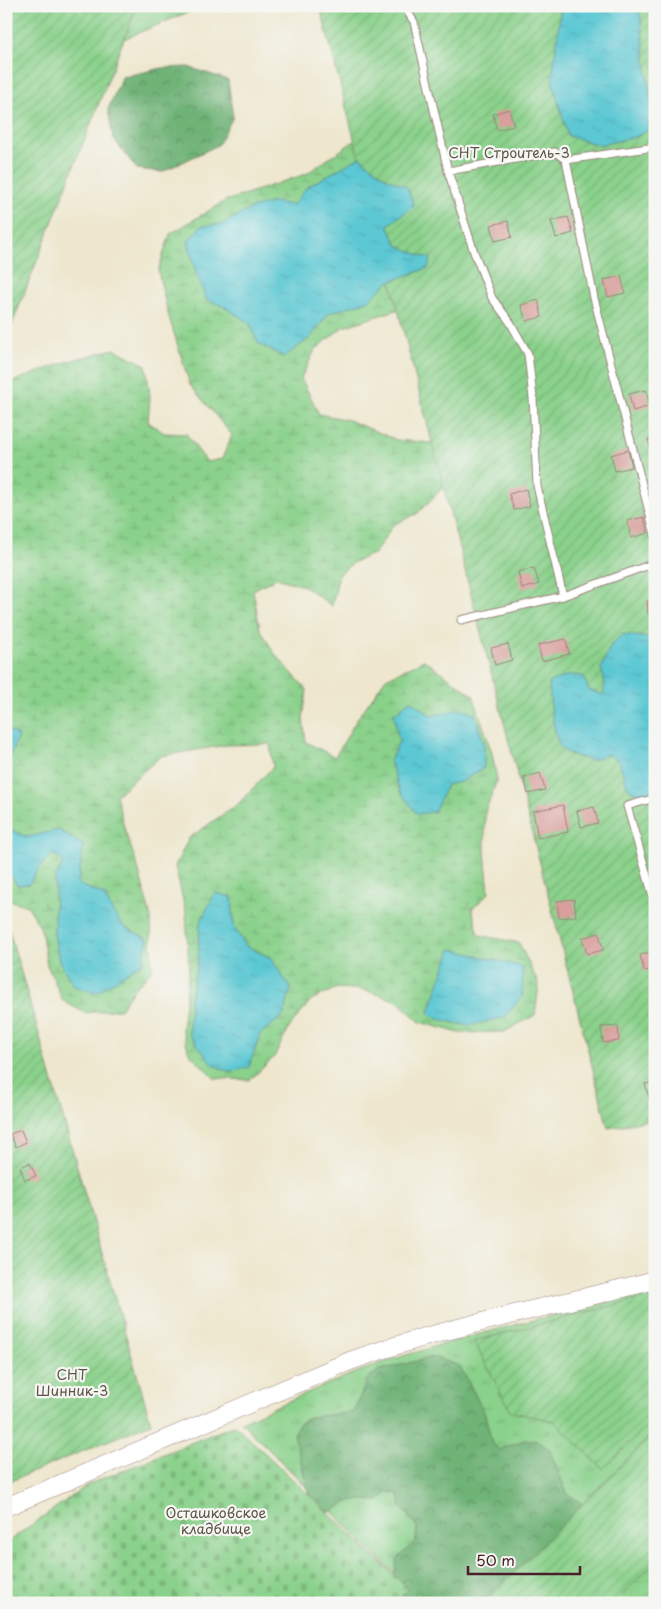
<svg xmlns="http://www.w3.org/2000/svg" width="661" height="1609" font-family="'Playpen Sans',sans-serif">
<style>
.grass{fill:url(#grass-tufts);stroke:#6a785b}
.forest{fill:url(#forest-crowns);stroke:#5c6951}
.wetland{fill:url(#wetland-marsh);stroke:#6a785b}
.cemetery{fill:url(#cemetery-stones);stroke:#6a785b}
.garden{fill:url(#garden-furrows);stroke:#6a785b}
.water{fill:url(#water-ripples);stroke:#53747f}
.building{fill:#d89f9c}
.lines{fill:none;stroke-linecap:round;stroke-linejoin:round}
.service-casing{stroke:#9c837c;stroke-width:9}
.tertiary-casing{stroke:#9c837c;stroke-width:19}
.service{stroke:#fff;stroke-width:7}
.tertiary{stroke:#fff;stroke-width:18}
.labels{text-anchor:middle;stroke-width:4.5;stroke-linejoin:round;paint-order:stroke}
.park-label{font-size:14px;fill:#5d5448;stroke:#f6f6f2}
</style>
<defs>
<pattern id="grass-tufts" width="24" height="20" patternUnits="userSpaceOnUse" patternTransform="scale(1.25)"><rect width="24" height="20" fill="#8ad18b"/><path d="M3 7l-1-3M5 7V3M7 7l1-3M15 17l-1-3M17 17v-4M19 17l1-3" fill="none" stroke="#79b378"/></pattern>
<pattern id="forest-crowns" width="20" height="18" patternUnits="userSpaceOnUse" patternTransform="scale(1.25)"><rect width="20" height="18" fill="#6fb377"/><path d="M2 6a3 3 0 1 1 6 0M12 15a3 3 0 1 1 6 0" fill="none" stroke="#5d9162"/></pattern>
<pattern id="wetland-marsh" width="20" height="14" patternUnits="userSpaceOnUse" patternTransform="scale(1.25)"><rect width="20" height="14" fill="#8ad18b"/><path d="M1 5h8M5 5V1M11 12h8M15 12V8" fill="none" stroke="#79b378"/></pattern>
<pattern id="cemetery-stones" width="16" height="16" patternUnits="userSpaceOnUse" patternTransform="scale(1.25)"><rect width="16" height="16" fill="#8ad18b"/><path d="M2 7V4a2 2 0 0 1 4 0v3zM10 15v-3a2 2 0 0 1 4 0v3z" fill="#79b378"/></pattern>
<pattern id="garden-furrows" width="10" height="10" patternUnits="userSpaceOnUse" patternTransform="scale(1.25)"><rect width="10" height="10" fill="#8ad18b"/><path d="M-1 1l2-2M0 10L10 0M9 11l2-2" fill="none" stroke="#79b378"/></pattern>
<pattern id="water-ripples" width="26" height="14" patternUnits="userSpaceOnUse" patternTransform="scale(1.25)"><rect width="26" height="14" fill="#5cc8d3"/><path d="M2 4q2-2 4 0t4 0M15 11q2-2 4 0t4 0" fill="none" stroke="#52abb5"/></pattern>
</defs>
<rect width="100%" height="100%" fill="#f6f6f2"/>
<filter id="ink" filterUnits="userSpaceOnUse"><feTurbulence type="fractalNoise" baseFrequency=".02" numOctaves="2"/><feDisplacementMap in="SourceGraphic" scale="10" xChannelSelector="R" yChannelSelector="G"/><feConvolveMatrix kernelMatrix="1 2 1 2 8 2 1 2 1" color-interpolation-filters="sRGB"/></filter>
<filter id="wash" filterUnits="userSpaceOnUse"><feTurbulence type="fractalNoise" baseFrequency=".0096" numOctaves="4" result="noise"/><feDisplacementMap in="SourceGraphic" scale="20" xChannelSelector="R" yChannelSelector="G"/><feGaussianBlur stdDeviation="1.12" result="paint"/><feColorMatrix in="noise" values="0 0 0 0 0 0 0 0 0 0 0 0 0 0 0 0 0 1.4 0 .05"/><feComposite in="paint" operator="in"/></filter>
<g filter="url(#wash)">
<rect width="100%" height="100%" fill="#eee7ce"/>
<path class="grass" d="M 82,6 L 203,6 L 73,60 Z
M 655,1290 L 655,1603 L 409,1603 L 405,1599 L 412,1591 L 241,1422 C 295,1398 349,1373 406,1355 C 488,1330 572,1311 655,1290 Z"/>
<path class="forest" d="M 188,67 L 228,80 L 233,117 L 218,145 L 162,172 L 137,169 L 113,138 L 108,109 L 122,77 L 162,68 Z
M 434,1357 L 460,1366 L 485,1414 L 491,1441 L 499,1450 L 524,1440 L 538,1441 L 549,1449 L 567,1493 L 590,1510 L 506,1593 L 475,1603 L 440,1603 L 436,1598 L 425,1594 L 413,1598 L 400,1596 L 392,1585 L 397,1559 L 416,1541 L 417,1527 L 401,1507 L 399,1494 L 388,1492 L 379,1501 L 352,1500 L 330,1512 L 318,1508 L 310,1499 L 294,1434 L 299,1423 L 311,1417 L 353,1412 L 369,1377 L 380,1370 Z"/>
<path class="wetland" d="M 366,133 L 421,302 L 343,327 L 315,350 L 301,378 L 319,414 L 348,420 L 397,440 L 444,444 L 456,474 L 418,513 L 393,525 L 375,553 L 354,562 L 339,574 L 332,606 L 304,586 L 276,578 L 253,590 L 260,629 L 275,654 L 307,690 L 303,718 L 306,742 L 335,757 L 356,721 L 386,678 L 424,660 L 473,695 L 492,753 L 497,780 L 485,812 L 485,852 L 489,893 L 472,909 L 479,935 L 519,943 L 539,985 L 535,1015 L 504,1032 L 459,1033 L 420,1022 L 397,1001 L 364,990 L 337,988 L 311,1000 L 289,1028 L 274,1057 L 250,1080 L 214,1078 L 189,1053 L 182,1029 L 189,966 L 186,913 L 175,866 L 189,838 L 238,804 L 273,767 L 270,744 L 227,745 L 161,756 L 116,795 L 125,831 L 137,864 L 151,918 L 152,970 L 133,990 L 120,1009 L 85,1013 L 63,1001 L 47,965 L 41,929 L 28,906 L 6,899 L 6,384 L 66,362 L 114,349 L 146,365 L 150,397 L 148,422 L 164,433 L 186,434 L 207,462 L 222,459 L 232,435 L 190,385 L 169,317 L 158,271 L 170,234 L 225,201 L 306,174 Z"/>
<path class="cemetery" d="M 235,1425 L 409,1589 L 394,1603 L 6,1603 L 6,1543 L 89,1484 Z"/>
<path class="garden" d="M 6,6 L 137,6 L 6,340 Z
M 320,6 L 655,6 L 655,1119 L 608,1128 Z
M 6,920 L 151,1423 L 6,1483 Z
M 655,1295 L 655,1418 L 603,1469 L 554,1421 L 511,1412 L 474,1341 Z
M 655,1431 L 655,1562 L 614,1603 L 483,1603 Z"/>
<path class="water" d="M 561,6 L 639,6 L 652,111 L 648,130 L 636,137 L 599,145 L 568,136 L 552,80 Z
M 360,157 L 385,177 L 407,187 L 414,206 L 388,225 L 397,245 L 419,255 L 431,258 L 428,268 L 388,282 L 368,301 L 329,313 L 310,338 L 284,357 L 258,343 L 250,324 L 225,307 L 206,299 L 195,269 L 188,241 L 201,226 L 223,224 L 252,208 L 274,202 L 293,205 L 307,187 Z
M 623,634 L 655,639 L 655,791 L 643,796 L 628,788 L 619,761 L 608,754 C 603,755 598,759 593,760 C 586,760 565,754 561,748 C 553,736 550,697 549,682 L 570,675 L 583,676 L 589,690 L 603,695 L 605,683 L 601,668 L 611,645 Z
M 410,700 L 432,716 L 458,709 L 474,713 L 484,744 L 484,768 L 461,782 L 447,785 L 434,812 L 417,814 L 400,792 L 390,761 L 399,741 L 394,715 Z
M 6,729 L 18,736 L 8,761 L 6,785 Z
M 6,828 L 28,837 L 59,830 L 83,845 L 78,884 L 104,895 L 114,914 L 124,927 L 148,939 L 142,963 L 96,993 L 74,986 L 59,961 L 54,934 L 55,878 L 64,862 L 53,854 L 39,868 L 29,884 L 17,885 L 6,867 Z
M 215,893 L 232,897 L 234,927 L 246,946 L 271,958 L 291,989 L 283,1016 L 260,1034 L 249,1067 L 231,1072 L 213,1065 L 189,1034 L 190,1000 L 198,961 L 200,923 Z
M 451,949 L 523,967 L 522,996 L 505,1017 L 468,1026 L 435,1018 L 429,1012 Z"/>
<g id="blocks">
<path class="building" d="M 6,6 L 11,6 L 12,11 L 6,13 Z
M 509,109 L 514,126 L 497,130 L 493,114 Z
M 568,217 L 573,233 L 556,238 L 551,221 Z
M 508,221 L 512,237 L 495,241 L 491,225 Z
M 621,276 L 625,293 L 608,297 L 604,280 Z
M 538,300 L 542,317 L 526,321 L 521,305 Z
M 646,390 L 650,406 L 633,411 L 629,394 Z
M 655,438 L 655,455 L 653,456 L 648,439 Z
M 628,450 L 632,467 L 615,471 L 611,455 Z
M 526,489 L 530,506 L 514,510 L 509,494 Z
M 644,517 L 648,533 L 631,538 L 627,521 Z
M 534,568 L 539,584 L 522,589 L 518,572 Z
M 655,600 L 655,614 L 648,614 L 647,601 Z
M 566,639 L 569,654 L 542,661 L 538,645 Z
M 508,644 L 512,660 L 495,665 L 491,648 Z
M 540,773 L 545,790 L 528,794 L 524,778 Z
M 563,805 L 568,832 L 538,838 L 533,811 Z
M 594,807 L 598,823 L 581,827 L 577,811 Z
M 574,899 L 576,916 L 559,918 L 557,901 Z
M 599,933 L 603,950 L 587,954 L 582,938 Z
M 655,951 L 655,969 L 644,971 L 640,955 Z
M 618,1026 L 619,1041 L 603,1043 L 601,1027 Z
M 655,1082 L 655,1099 L 650,1100 L 645,1084 Z
M 21,1130 L 26,1142 L 16,1147 L 10,1134 Z
M 30,1163 L 36,1176 L 25,1180 L 20,1167 Z"/>
</g>
</g>
<g filter="url(#ink)">
<use href="#blocks" fill-opacity="0" stroke="#9c837c" stroke-width="1"/>
<g class="lines">
<defs>
<path id="service" d="M 404,6 L 414,22 L 448,171 L 474,252 L 492,298 L 510,322 L 528,354 L 533,398 L 537,486 L 563,596
M 566,160 L 594,298 L 655,535
M 448,171 L 555,152 L 566,160 L 655,147
M 461,620 L 563,596 L 655,563
M 655,798 L 627,806 L 655,903"/>
<path id="tertiary" d="M 6,1507 L 350,1361 C 449,1325 553,1307 655,1280"/>
</defs>
<use href="#service" class="service-casing"/>
<use href="#tertiary" class="tertiary-casing"/>
<use href="#service" class="service"/>
<use href="#tertiary" class="tertiary"/>
</g>
</g>
<g class="labels">
<g class="park-label">
<text x="509" y="158">СНТ Строитель-3</text>
<text x="72" y="1380">СНТ<tspan x="72" dy="16">Шинник-3</tspan></text>
<text x="216" y="1518">Осташковское<tspan x="216" dy="16">кладбище</tspan></text>
</g>
</g>
<rect width="661" height="1609" fill="none" stroke="#f6f6f2" stroke-width="25"/>
<path d="M468 1566v8h112v-8" fill="none" stroke="#4a1f2b" stroke-width="2.5"/>
<text x="476" y="1566" font-size="15" fill="#4a1f2b" stroke="#f6f6f2" stroke-width="4" paint-order="stroke">50 m</text>
</svg>
